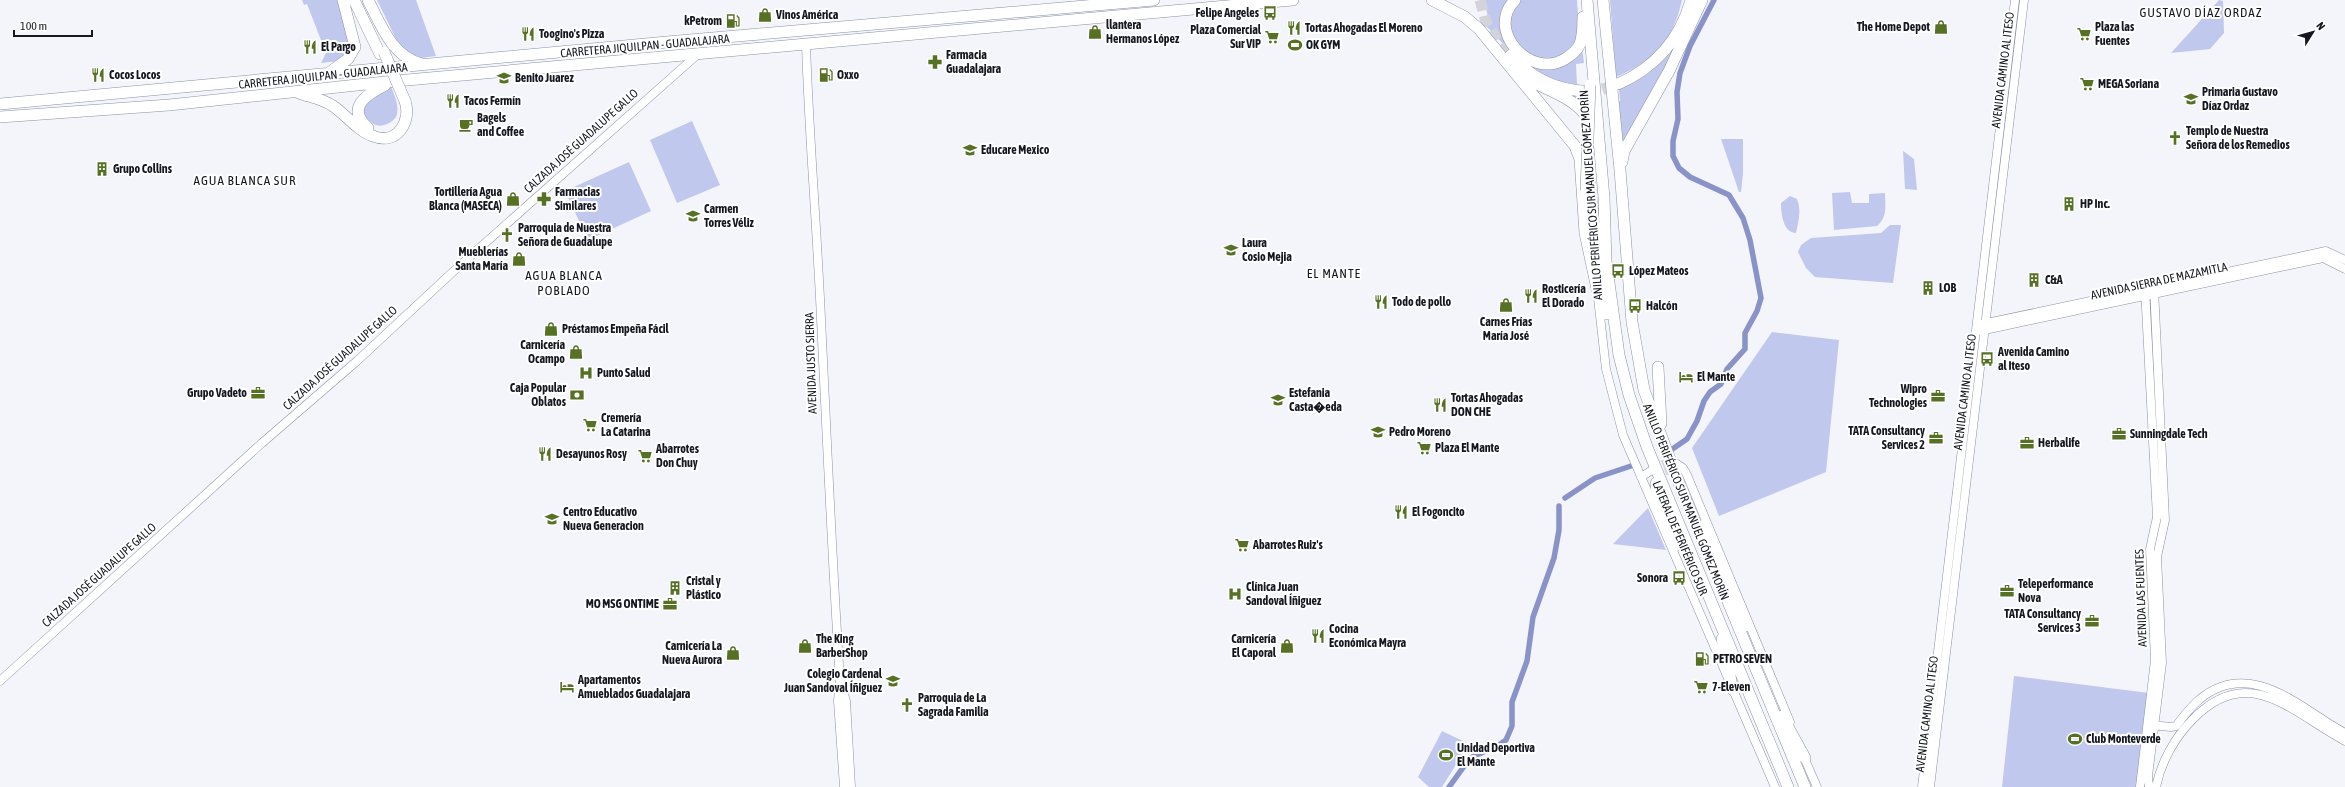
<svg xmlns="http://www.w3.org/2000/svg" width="2345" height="787" font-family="'Asap Condensed',sans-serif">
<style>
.green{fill:#c0c8ed}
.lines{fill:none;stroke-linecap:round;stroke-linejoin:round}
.canal{stroke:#8993c8;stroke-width:5.5}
.secondary-tunnel{stroke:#d3d4da;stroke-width:8;stroke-dasharray:8 4;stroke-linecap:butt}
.highway-tunnel{stroke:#d3d4da;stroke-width:11;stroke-dasharray:11 5.5;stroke-linecap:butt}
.secondary-casing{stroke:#8b90aa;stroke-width:9}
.highway-casing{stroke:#8b90aa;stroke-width:12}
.secondary{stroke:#fff;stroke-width:8}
.highway{stroke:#fff;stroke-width:11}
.highway-bridge-casing{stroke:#8b90aa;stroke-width:12;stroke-linecap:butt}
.highway-bridge{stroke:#fff;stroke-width:11}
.labels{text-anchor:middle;stroke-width:4;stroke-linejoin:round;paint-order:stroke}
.poi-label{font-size:12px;font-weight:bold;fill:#161821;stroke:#fff;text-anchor:start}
.street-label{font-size:12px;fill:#161821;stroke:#fff}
.neighbourhood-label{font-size:13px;letter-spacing:1px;fill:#161821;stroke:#fff}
</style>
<rect width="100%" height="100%" fill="#f4f5fb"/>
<path class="green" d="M 302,0 L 338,0 C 347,26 359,38 340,61 L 321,63 L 326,53 L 307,4 L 304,5 Z
M 377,0 L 416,0 L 436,56 L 414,59 L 398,43 Z
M 1484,0 L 1509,0 C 1474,43 1548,97 1582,48 L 1584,63 L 1576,64 L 1577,84 L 1582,86 C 1533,90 1513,51 1482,22 L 1481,20 L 1488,17 Z
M 1521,0 L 1577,0 C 1577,10 1580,22 1579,31 C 1577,40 1571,49 1564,54 C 1530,76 1491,28 1521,0 Z
M 1610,0 L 1682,0 C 1673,41 1654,61 1616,77 Z
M 2219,0 L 2223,1 L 2224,33 L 2210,49 L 2171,53 Z
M 1680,40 L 1622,148 L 1617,102 L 1620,101 L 1619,89 C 1646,78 1663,63 1680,40 Z
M 391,86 C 394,95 399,104 397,114 C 397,117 392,122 389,123 C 375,131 367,120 361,108 L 364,99 Z
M 692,121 L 720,185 L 677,203 L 650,140 Z
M 1721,139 L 1743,139 L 1743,174 L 1741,192 L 1739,192 Z
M 1903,151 L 1914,159 L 1917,190 L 1905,189 Z
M 629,162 L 651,211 L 588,240 L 565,191 Z
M 1850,192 L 1852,203 L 1869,203 L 1869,194 L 1885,193 C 1885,205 1888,217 1877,226 L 1834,230 L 1832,193 Z
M 1790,196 L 1797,199 C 1802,211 1798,222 1796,233 C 1783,233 1781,213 1781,203 Z
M 1890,225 L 1901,225 L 1893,283 L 1815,277 L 1806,268 L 1798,252 L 1801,245 L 1811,238 L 1881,233 Z
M 1772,332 L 1839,340 L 1826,472 L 1719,516 L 1692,448 Z
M 1648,508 L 1666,550 L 1613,544 Z
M 2014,676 L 2149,693 L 2137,787 L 2002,787 Z
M 1442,731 L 1469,744 L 1442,787 L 1429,787 L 1418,777 Z"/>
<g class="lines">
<path class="canal" d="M 1671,450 L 1687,439 L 1697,421 L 1704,401 L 1710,392 L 1721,384 L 1727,369 L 1745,349 L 1745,333 L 1757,311 L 1761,298 L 1750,240 L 1743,218 L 1729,195 L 1690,177 L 1679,168 L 1673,156 L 1673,141 L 1678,119 L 1677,92 L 1680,73 L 1690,46 L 1714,0
M 1565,498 L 1595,478 L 1631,466
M 1449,787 L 1470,758 L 1499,745 L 1506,740 L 1512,726 L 1512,702 L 1527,661 L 1533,617 L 1554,558 L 1559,530 L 1559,506"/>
<path class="secondary-tunnel" d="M 1652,470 L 1663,464 L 1674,462
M 1656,479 C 1661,471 1669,468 1678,473"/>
<path class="highway-tunnel" d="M 1480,0 L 1486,22 L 1506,55
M 1586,91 L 1600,90 L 1618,84"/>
<defs>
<path id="secondary" d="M 806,45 C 809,136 817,228 821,319 C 827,439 832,560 840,680 L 838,701 L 844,787
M 1598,298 L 1606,369 L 1623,435 L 1775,787
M 1982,324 L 2326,251 L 2345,260
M 1980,331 L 2323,258 L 2345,269
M 1674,462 L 1683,468 L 1687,475 L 1790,722
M 1641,477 L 1652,470
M 1655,482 C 1652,500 1669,531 1676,547
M 1703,524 L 1747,627
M 0,681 L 262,443 L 357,361 L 457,268 L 697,55
M 840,681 L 846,701 L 851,787
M 2151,725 L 2171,727 L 2176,726 C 2183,717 2191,706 2200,699 C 2251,657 2301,709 2345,733
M 1803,755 L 1817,787
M 1922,787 L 2015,0
M 1930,787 L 2024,0
M 2140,787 L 2155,660 L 2150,549 L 2157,517 L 2145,288
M 2149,787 L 2148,776 L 2162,663 L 2157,557 L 2165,520 L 2154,288
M 2156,787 C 2161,762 2175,737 2193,719 C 2249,662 2291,712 2345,741"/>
<path id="highway" d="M 354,0 L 380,54
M 368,0 C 381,25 392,57 422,64
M 1432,0 L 1465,17 L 1479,29 L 1575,146 L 1580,159 L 1585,233 L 1597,289
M 1515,0 C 1485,30 1530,80 1565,59 C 1571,55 1577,51 1580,44 C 1583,36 1583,26 1583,17
M 1587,0 L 1604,198 L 1606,261 L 1619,355 L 1629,395 L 1647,447 L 1788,787
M 1603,0 L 1620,170 L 1632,322 L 1644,390 L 1680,486 L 1805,787
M 1511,55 C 1529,76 1553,89 1582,91
M 330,72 L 348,59 L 355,47 L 343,0
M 1522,76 C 1545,91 1580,97 1591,125
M 1618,84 C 1656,67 1680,40 1691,0
M 299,93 C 310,97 323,99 333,106 C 346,115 358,131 373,136 C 397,146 412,121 405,101
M 0,104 L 667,42 L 1154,0
M 0,117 L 169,105 L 385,82 L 1293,0
M 368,128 C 345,108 367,94 385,85
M 1622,162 L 1624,151 L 1669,71 L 1702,0
M 1589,178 L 1598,264 L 1606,314
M 1658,367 L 1661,424
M 1722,639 L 1733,690
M 1782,716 L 1805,758"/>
</defs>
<use href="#secondary" class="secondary-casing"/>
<use href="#highway" class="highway-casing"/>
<use href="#secondary" class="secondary"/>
<use href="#highway" class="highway"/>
<defs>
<path id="highway-bridge" d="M 384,52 L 405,101
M 1586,191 L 1590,85"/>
</defs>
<use href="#highway-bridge" class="highway-bridge-casing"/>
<use href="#highway-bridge" class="highway-bridge"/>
</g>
<defs>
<symbol id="bus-bare" viewBox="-9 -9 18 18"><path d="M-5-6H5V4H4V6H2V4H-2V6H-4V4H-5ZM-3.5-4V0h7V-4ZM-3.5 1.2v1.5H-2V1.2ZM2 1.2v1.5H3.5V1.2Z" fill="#577124" stroke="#fff" stroke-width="2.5" paint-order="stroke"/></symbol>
<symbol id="shop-bare" viewBox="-9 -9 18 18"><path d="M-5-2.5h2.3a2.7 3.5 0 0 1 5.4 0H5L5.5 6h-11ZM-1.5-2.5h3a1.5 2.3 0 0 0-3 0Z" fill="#577124" stroke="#fff" stroke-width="2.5" paint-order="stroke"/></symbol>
<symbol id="fuel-bare" viewBox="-9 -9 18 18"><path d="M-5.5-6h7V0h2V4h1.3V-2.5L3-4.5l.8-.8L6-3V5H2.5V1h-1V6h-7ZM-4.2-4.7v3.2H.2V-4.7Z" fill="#577124" stroke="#fff" stroke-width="2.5" paint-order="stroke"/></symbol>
<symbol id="restaurant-bare" viewBox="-9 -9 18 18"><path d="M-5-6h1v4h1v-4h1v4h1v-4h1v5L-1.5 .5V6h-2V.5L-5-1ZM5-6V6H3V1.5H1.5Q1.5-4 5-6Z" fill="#577124" stroke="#fff" stroke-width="2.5" paint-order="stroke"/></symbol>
<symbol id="supermarket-bare" viewBox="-9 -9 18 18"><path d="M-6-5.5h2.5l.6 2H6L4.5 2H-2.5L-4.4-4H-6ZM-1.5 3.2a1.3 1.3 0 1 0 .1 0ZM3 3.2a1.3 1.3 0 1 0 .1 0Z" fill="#577124" stroke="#fff" stroke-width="2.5" paint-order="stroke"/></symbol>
<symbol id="stadium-bare" viewBox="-9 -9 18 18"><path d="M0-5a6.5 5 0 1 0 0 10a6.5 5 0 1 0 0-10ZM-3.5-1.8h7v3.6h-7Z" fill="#577124" stroke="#fff" stroke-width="2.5" paint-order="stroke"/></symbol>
<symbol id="pharmacy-bare" viewBox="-9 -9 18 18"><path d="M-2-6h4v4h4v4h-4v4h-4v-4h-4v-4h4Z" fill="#577124" stroke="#fff" stroke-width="2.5" paint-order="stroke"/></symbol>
<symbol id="school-bare" viewBox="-9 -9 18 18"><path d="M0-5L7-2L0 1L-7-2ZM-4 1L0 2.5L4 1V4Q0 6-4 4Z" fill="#577124" stroke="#fff" stroke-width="2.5" paint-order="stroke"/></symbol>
<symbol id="cafe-bare" viewBox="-9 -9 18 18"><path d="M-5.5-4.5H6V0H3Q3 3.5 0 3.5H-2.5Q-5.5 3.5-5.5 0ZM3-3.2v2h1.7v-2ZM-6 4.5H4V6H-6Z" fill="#577124" stroke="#fff" stroke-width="2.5" paint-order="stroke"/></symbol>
<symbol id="church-bare" viewBox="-9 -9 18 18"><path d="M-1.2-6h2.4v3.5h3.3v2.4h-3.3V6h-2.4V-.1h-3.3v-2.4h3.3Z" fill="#577124" stroke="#fff" stroke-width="2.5" paint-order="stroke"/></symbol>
<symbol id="building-bare" viewBox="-9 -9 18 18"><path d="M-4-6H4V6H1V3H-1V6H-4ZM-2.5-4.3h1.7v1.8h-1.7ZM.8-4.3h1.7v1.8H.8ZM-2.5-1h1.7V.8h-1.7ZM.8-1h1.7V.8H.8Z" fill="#577124" stroke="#fff" stroke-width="2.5" paint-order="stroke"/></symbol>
<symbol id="hospital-bare" viewBox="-9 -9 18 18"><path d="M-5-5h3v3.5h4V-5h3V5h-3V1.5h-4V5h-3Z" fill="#577124" stroke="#fff" stroke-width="2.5" paint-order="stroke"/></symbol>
<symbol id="hotel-bare" viewBox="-9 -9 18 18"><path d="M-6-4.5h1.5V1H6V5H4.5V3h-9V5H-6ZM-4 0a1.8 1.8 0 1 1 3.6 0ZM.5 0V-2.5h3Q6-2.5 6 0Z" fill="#577124" stroke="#fff" stroke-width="2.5" paint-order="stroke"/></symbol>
<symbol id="office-bare" viewBox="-9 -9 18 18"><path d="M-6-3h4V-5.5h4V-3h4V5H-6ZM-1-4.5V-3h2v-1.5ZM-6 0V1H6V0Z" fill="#577124" stroke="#fff" stroke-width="2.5" paint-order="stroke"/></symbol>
<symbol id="bank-bare" viewBox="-9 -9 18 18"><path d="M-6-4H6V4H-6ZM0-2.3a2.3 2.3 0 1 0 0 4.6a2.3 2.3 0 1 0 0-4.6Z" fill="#577124" stroke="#fff" stroke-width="2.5" paint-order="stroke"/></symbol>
</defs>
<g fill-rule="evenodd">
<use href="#bus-bare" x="1260" y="3" width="20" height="20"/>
<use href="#shop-bare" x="755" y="5" width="20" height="20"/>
<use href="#fuel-bare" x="723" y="11" width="20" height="20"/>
<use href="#shop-bare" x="1931" y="17" width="20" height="20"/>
<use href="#restaurant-bare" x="1284" y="18" width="20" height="20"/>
<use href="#shop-bare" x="1085" y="22" width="20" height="20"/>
<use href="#restaurant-bare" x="518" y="24" width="20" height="20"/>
<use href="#supermarket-bare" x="2074" y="24" width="20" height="20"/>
<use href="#supermarket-bare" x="1262" y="27" width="20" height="20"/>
<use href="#stadium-bare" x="1285" y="35" width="20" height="20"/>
<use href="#restaurant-bare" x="300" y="37" width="20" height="20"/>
<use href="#pharmacy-bare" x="925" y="52" width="20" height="20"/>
<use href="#restaurant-bare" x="88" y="65" width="20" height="20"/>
<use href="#fuel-bare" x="816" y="65" width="20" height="20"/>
<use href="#school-bare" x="494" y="68" width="20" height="20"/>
<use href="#supermarket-bare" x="2077" y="74" width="20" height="20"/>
<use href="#school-bare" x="2181" y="89" width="20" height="20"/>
<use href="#restaurant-bare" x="443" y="91" width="20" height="20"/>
<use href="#cafe-bare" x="456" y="115" width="20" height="20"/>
<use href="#church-bare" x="2165" y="128" width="20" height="20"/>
<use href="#school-bare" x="960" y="140" width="20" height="20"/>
<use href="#building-bare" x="92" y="159" width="20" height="20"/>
<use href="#shop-bare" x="503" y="189" width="20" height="20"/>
<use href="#pharmacy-bare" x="534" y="189" width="20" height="20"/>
<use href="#building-bare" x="2059" y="194" width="20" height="20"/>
<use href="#school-bare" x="683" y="206" width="20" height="20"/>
<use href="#church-bare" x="497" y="225" width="20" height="20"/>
<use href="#school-bare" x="1221" y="240" width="20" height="20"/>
<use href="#shop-bare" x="509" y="249" width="20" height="20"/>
<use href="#bus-bare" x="1608" y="261" width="20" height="20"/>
<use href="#building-bare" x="2024" y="270" width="20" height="20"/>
<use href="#building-bare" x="1918" y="278" width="20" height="20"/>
<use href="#restaurant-bare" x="1521" y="286" width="20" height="20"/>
<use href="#restaurant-bare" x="1371" y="292" width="20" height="20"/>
<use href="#shop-bare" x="1496" y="295" width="20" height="20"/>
<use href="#bus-bare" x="1625" y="296" width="20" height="20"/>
<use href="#shop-bare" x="541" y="319" width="20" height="20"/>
<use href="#shop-bare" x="566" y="342" width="20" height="20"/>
<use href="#bus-bare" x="1977" y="349" width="20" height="20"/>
<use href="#hospital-bare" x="576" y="363" width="20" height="20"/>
<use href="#hotel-bare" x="1676" y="367" width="20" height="20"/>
<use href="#office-bare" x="248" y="383" width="20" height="20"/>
<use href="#bank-bare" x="567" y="385" width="20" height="20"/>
<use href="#office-bare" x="1928" y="386" width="20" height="20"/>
<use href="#school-bare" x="1268" y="390" width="20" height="20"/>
<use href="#restaurant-bare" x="1430" y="395" width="20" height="20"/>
<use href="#supermarket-bare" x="580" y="415" width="20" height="20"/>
<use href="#school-bare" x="1368" y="422" width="20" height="20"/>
<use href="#office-bare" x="2109" y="424" width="20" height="20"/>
<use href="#office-bare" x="1926" y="428" width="20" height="20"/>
<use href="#office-bare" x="2017" y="433" width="20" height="20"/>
<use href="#supermarket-bare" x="1414" y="438" width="20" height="20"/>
<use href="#restaurant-bare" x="535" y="444" width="20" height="20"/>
<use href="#supermarket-bare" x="635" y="446" width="20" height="20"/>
<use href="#restaurant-bare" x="1391" y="502" width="20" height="20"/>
<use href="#school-bare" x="542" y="509" width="20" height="20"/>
<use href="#supermarket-bare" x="1232" y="535" width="20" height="20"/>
<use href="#bus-bare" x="1669" y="568" width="20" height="20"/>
<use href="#building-bare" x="665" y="578" width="20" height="20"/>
<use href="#office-bare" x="1997" y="581" width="20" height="20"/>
<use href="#hospital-bare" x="1225" y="584" width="20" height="20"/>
<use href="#office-bare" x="660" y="594" width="20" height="20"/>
<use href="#office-bare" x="2082" y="611" width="20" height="20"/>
<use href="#restaurant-bare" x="1308" y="626" width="20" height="20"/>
<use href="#shop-bare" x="795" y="636" width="20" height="20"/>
<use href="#shop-bare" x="1277" y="636" width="20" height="20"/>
<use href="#shop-bare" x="723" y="643" width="20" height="20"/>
<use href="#fuel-bare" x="1692" y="649" width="20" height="20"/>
<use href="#school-bare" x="883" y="671" width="20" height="20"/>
<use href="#hotel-bare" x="557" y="677" width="20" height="20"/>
<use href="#supermarket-bare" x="1691" y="677" width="20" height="20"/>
<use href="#church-bare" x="897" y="695" width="20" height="20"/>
<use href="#stadium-bare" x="2065" y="729" width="20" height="20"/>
<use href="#stadium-bare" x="1436" y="745" width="20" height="20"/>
</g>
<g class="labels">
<g class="poi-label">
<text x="1259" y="17" text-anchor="end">Felipe Angeles</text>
<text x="776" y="19">Vinos América</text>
<text x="722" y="25" text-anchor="end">kPetrom</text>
<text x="1106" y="29">llantera<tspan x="1106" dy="14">Hermanos López</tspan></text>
<text x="1930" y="31" text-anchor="end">The Home Depot</text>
<text x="2095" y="31">Plaza las<tspan x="2095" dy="14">Fuentes</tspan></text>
<text x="1305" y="32">Tortas Ahogadas El Moreno</text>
<text x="1261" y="34" text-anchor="end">Plaza Comercial<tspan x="1261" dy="14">Sur VIP</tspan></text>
<text x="539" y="38">Toogino's Pizza</text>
<text x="1306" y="49">OK GYM</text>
<text x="321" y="51">El Pargo</text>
<text x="946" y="59">Farmacia<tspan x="946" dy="14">Guadalajara</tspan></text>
<text x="109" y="79">Cocos Locos</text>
<text x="837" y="79">Oxxo</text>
<text x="515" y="82">Benito Juarez</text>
<text x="2098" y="88">MEGA Soriana</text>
<text x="2202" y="96">Primaria Gustavo<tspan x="2202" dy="14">Díaz Ordaz</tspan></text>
<text x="464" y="105">Tacos Fermín</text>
<text x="477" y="122">Bagels<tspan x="477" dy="14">and Coffee</tspan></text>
<text x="2186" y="135">Templo de Nuestra<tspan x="2186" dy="14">Señora de los Remedios</tspan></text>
<text x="981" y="154">Educare Mexico</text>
<text x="113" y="173">Grupo Collins</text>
<text x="502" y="196" text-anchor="end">Tortillería Agua<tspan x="502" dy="14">Blanca (MASECA)</tspan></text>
<text x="555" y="196">Farmacias<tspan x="555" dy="14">Similares</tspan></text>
<text x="2080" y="208">HP Inc.</text>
<text x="704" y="213">Carmen<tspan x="704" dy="14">Torres Véliz</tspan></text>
<text x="518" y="232">Parroquia de Nuestra<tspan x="518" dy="14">Señora de Guadalupe</tspan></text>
<text x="1242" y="247">Laura<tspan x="1242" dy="14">Cosio Mejia</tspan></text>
<text x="508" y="256" text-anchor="end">Mueblerías<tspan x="508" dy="14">Santa María</tspan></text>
<text x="1629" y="275">López Mateos</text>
<text x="2045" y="284">C&amp;A</text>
<text x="1939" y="292">LOB</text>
<text x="1542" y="293">Rosticería<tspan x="1542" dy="14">El Dorado</tspan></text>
<text x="1392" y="306">Todo de pollo</text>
<text x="1646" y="310">Halcón</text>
<text x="1506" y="326" text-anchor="middle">Carnes Frías<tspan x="1506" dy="14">María José</tspan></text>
<text x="562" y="333">Préstamos Empeña Fácil</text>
<text x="565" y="349" text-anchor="end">Carnicería<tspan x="565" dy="14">Ocampo</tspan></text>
<text x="1998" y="356">Avenida Camino<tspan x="1998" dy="14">al Iteso</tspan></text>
<text x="597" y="377">Punto Salud</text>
<text x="1697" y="381">El Mante</text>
<text x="566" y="392" text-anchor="end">Caja Popular<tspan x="566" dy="14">Oblatos</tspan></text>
<text x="1927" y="393" text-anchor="end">Wipro<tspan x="1927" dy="14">Technologies</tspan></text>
<text x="247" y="397" text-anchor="end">Grupo Vadeto</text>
<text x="1289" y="397">Estefania<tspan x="1289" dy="14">Casta�eda</tspan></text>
<text x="1451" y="402">Tortas Ahogadas<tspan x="1451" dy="14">DON CHE</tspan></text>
<text x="601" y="422">Cremería<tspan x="601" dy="14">La Catarina</tspan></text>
<text x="1925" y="435" text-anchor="end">TATA Consultancy<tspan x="1925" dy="14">Services 2</tspan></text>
<text x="1389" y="436">Pedro Moreno</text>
<text x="2130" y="438">Sunningdale Tech</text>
<text x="2038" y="447">Herbalife</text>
<text x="1435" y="452">Plaza El Mante</text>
<text x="656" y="453">Abarrotes<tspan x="656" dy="14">Don Chuy</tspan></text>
<text x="556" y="458">Desayunos Rosy</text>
<text x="563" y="516">Centro Educativo<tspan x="563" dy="14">Nueva Generacion</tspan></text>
<text x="1412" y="516">El Fogoncito</text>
<text x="1253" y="549">Abarrotes Ruiz's</text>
<text x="1668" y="582" text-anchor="end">Sonora</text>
<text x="686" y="585">Cristal y<tspan x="686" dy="14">Plástico</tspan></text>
<text x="2018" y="588">Teleperformance<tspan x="2018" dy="14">Nova</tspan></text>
<text x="1246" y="591">Clínica Juan<tspan x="1246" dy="14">Sandoval Íñiguez</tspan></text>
<text x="659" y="608" text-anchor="end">MO MSG ONTIME</text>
<text x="2081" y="618" text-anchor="end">TATA Consultancy<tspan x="2081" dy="14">Services 3</tspan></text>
<text x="1329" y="633">Cocina<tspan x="1329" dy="14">Económica Mayra</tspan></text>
<text x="816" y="643">The King<tspan x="816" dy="14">BarberShop</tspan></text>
<text x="1276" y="643" text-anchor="end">Carnicería<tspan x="1276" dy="14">El Caporal</tspan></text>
<text x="722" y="650" text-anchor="end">Carnicería La<tspan x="722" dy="14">Nueva Aurora</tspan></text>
<text x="1713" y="663">PETRO SEVEN</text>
<text x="882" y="678" text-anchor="end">Colegio Cardenal<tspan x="882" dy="14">Juan Sandoval Íñiguez</tspan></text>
<text x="578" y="684">Apartamentos<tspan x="578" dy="14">Amueblados Guadalajara</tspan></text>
<text x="1712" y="691">7-Eleven</text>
<text x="918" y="702">Parroquia de La<tspan x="918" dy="14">Sagrada Familia</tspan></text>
<text x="2086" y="743">Club Monteverde</text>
<text x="1457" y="752">Unidad Deportiva<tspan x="1457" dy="14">El Mante</tspan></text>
</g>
<g class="street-label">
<text transform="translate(645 46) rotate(-5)" y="4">CARRETERA JIQUILPAN - GUADALAJARA</text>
<text transform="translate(2003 70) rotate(-83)" y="4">AVENIDA CAMINO AL ITESO</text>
<text transform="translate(323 76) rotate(-6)" y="4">CARRETERA JIQUILPAN - GUADALAJARA</text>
<text transform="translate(581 141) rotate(-42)" y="4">CALZADA JOSÉ GUADALUPE GALLO</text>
<text transform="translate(1591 195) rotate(-94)" y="4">ANILLO PERIFÉRICO SUR MANUEL GÓMEZ MORÍN</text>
<text transform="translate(2159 281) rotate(-12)" y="4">AVENIDA SIERRA DE MAZAMITLA</text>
<text transform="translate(340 358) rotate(-42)" y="4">CALZADA JOSÉ GUADALUPE GALLO</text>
<text transform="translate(811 363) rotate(-92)" y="4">AVENIDA JUSTO SIERRA</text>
<text transform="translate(1965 392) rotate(-83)" y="4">AVENIDA CAMINO AL ITESO</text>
<text transform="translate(1686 502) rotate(68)" y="4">ANILLO PERIFÉRICO SUR MANUEL GÓMEZ MORÍN</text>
<text transform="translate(1680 538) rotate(67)" y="4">LATERAL DE PERIFÉRICO SUR</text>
<text transform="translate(99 575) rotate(-42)" y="4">CALZADA JOSÉ GUADALUPE GALLO</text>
<text transform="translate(2141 598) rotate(-92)" y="4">AVENIDA LAS FUENTES</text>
<text transform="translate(1927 714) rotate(-83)" y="4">AVENIDA CAMINO AL ITESO</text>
</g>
<g class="neighbourhood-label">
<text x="2201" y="17">GUSTAVO DÍAZ ORDAZ</text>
<text x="245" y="185">AGUA BLANCA SUR</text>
<text x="1334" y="278">EL MANTE</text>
<text x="564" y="280">AGUA BLANCA<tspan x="564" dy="15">POBLADO</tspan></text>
</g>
</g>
<g transform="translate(2313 32) rotate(53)" stroke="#ffffff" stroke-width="3" paint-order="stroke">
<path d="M0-3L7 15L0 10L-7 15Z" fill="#161821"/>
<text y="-6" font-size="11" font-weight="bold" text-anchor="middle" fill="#161821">N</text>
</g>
<path d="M14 30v6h78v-6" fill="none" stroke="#161821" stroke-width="2"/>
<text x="20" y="30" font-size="12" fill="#161821" stroke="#ffffff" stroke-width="3" paint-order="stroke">100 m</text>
</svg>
